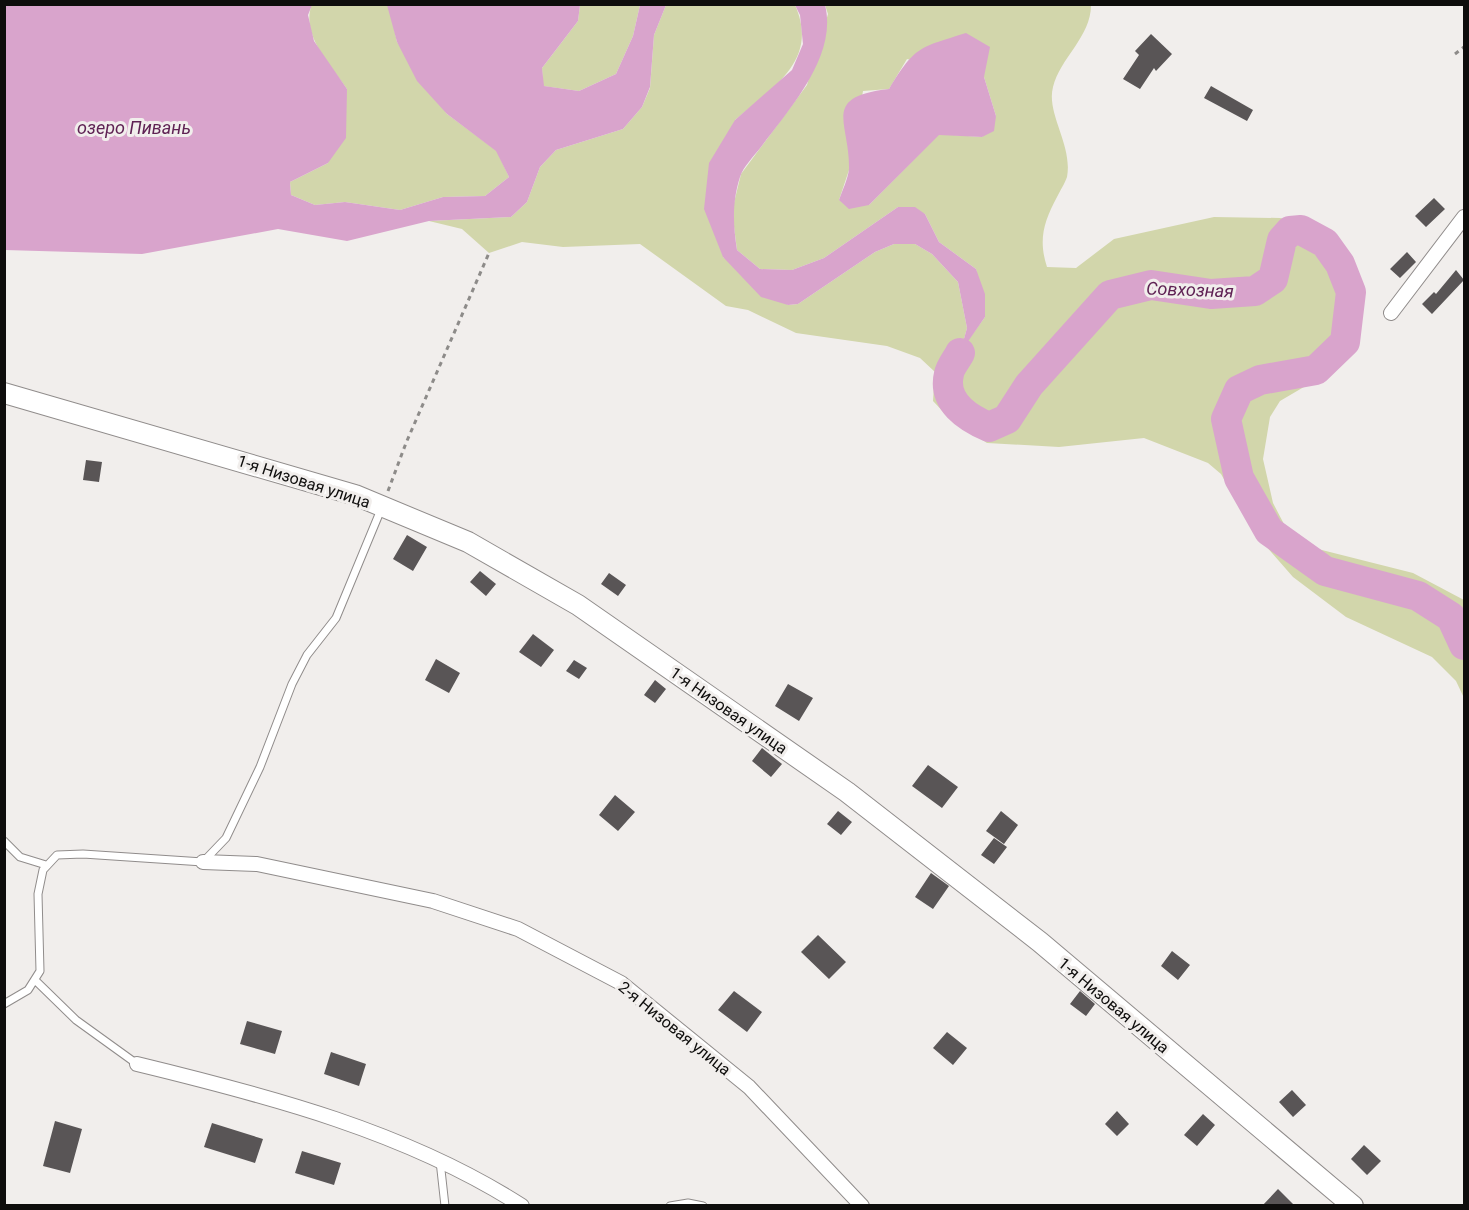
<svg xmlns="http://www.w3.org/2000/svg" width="1469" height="1210" font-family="Roboto,sans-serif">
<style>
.green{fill:#d2d6ab;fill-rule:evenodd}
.water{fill:#d9a4cc}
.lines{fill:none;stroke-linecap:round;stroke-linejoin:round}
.river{stroke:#d9a4cc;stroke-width:30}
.building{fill:#595556}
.lane-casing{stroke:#908c8b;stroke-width:9}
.street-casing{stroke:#908c8b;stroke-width:16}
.secondary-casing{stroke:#908c8b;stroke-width:22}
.path{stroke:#8d8b89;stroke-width:3;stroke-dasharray:4.5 4.5;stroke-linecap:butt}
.lane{stroke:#fff;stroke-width:7}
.street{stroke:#fff;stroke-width:14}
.secondary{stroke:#fff;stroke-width:20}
.labels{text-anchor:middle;stroke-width:6;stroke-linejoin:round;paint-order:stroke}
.street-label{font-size:16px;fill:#0e0d0c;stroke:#f1eeec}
.water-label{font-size:18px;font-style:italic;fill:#5f2254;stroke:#f1eeec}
</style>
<rect width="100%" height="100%" fill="#f1eeec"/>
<path class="green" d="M 312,4 L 389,6 L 397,42 L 447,114 L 497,151 L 509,177 L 485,196 L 443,197 L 400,210 L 345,202 L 315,205 L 291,195 L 290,182 L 328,163 L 347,89 C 331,65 300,35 312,4 Z
M 580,5 L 640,5 L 633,36 L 616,74 L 579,91 L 543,86 L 542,68 L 578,21 Z
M 666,5 L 795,5 C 820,61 772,88 735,120 L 723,257 L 788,305 L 798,304 L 875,252 L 894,244 L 915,244 L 932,254 L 958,282 L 967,328 L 961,350 L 985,317 L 976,269 L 939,242 L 925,214 L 898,207 L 824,258 L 792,270 L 760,269 L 737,250 L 732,211 L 741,174 L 807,85 L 828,14 L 825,5 L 1091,5 C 1091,37 1060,58 1053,87 C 1046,114 1073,145 1067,177 C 1065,183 1060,191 1057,197 C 1044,221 1038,240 1047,267 L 1076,268 L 1114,239 L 1214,217 L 1280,218 L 1321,226 L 1347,262 L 1356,296 L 1352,346 L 1326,374 L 1280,401 L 1270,417 L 1263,459 L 1273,503 L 1285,526 L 1310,547 L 1413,573 L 1464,600 L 1464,698 L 1456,681 L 1432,657 L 1346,617 L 1293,577 L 1257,536 L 1221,474 L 1208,463 L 1144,438 L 1059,447 L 987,443 L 950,419 L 933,401 L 935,372 L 920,358 L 887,346 L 796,333 L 748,310 L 726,306 L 640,244 L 563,247 L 522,242 L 489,253 L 462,229 L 429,221 L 511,217 L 527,202 L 540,167 L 556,150 L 623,129 L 642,107 L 650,88 L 654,35 ZM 907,59 L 984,77 L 996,116 L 982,137 L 939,134 L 869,205 L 839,200 L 849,170 L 863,91 L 889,89 Z"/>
<path class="water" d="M 5,4 L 312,5 L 308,15 L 314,41 L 347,89 L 346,138 L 328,163 L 290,182 L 291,195 L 315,205 L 345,202 L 400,210 L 443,197 L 485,196 L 509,177 L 496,151 L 447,114 L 417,81 L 397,42 L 387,5 L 580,5 L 578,21 L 542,68 L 544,86 L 579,91 L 616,74 L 633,36 L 640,5 L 666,5 L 654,35 L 650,87 L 642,107 L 623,129 L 556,150 L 540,167 L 527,202 L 511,217 L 429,221 L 347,241 L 278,229 L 142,254 L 5,250 Z
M 795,5 L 825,5 C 838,56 789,109 761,147 C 754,156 743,167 740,177 C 732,202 733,224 737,250 L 760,269 L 792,270 L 824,258 L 898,207 L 915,207 L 925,214 L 939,242 L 976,269 L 985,294 L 985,317 L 960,353 L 967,328 L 958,282 L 932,254 L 915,244 L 894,244 L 875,252 L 798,304 L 788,305 L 761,297 L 723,257 L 704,209 L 709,163 L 735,120 L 792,70 L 803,44 L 800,15 Z
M 966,33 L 990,47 L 984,77 L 996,116 L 994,131 L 982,137 L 939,135 L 869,205 L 849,209 L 839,200 C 842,191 848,179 849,169 C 850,122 820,97 889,89 C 916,45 919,48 966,33 Z"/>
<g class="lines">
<path class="river" d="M 960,353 C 957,359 950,367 949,374 C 942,402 968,418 989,427 L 1007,419 L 1029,385 L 1110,295 L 1151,285 L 1211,294 L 1255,291 L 1273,279 L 1282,240 L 1290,231 L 1301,230 L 1325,243 L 1340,264 L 1351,292 L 1345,342 L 1316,370 L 1260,380 L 1239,390 L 1226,419 L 1239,478 L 1269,531 L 1325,571 L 1418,596 L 1451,617 L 1464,645"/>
</g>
<path class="building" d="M 1151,34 L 1172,54 L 1156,71 L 1154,68 L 1140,89 L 1123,79 L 1139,55 L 1135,51 Z
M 1211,86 L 1253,110 L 1247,121 L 1204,98 Z
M 1434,198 L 1445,209 L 1426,227 L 1415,216 Z
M 1407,252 L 1416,262 L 1400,278 L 1390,269 Z
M 1456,270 L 1464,280 L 1432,314 L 1422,304 L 1434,292 L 1436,294 Z
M 86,460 L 102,462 L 99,482 L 83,480 Z
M 407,535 L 427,547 L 413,571 L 393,559 Z
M 480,571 L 496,584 L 486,596 L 470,582 Z
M 609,573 L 626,585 L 618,596 L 601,584 Z
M 533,634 L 554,650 L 541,667 L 519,652 Z
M 436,659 L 460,673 L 449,693 L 425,680 Z
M 574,660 L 587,668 L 579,679 L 566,671 Z
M 655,680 L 666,689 L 655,703 L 644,695 Z
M 788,684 L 813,698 L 799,721 L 775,706 Z
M 762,748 L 782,764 L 771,777 L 752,761 Z
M 928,765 L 958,787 L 942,808 L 912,786 Z
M 615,795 L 635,812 L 618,831 L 599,815 Z
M 838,811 L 852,822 L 841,835 L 827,824 Z
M 1001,811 L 1018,825 L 1004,844 L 986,831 Z
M 994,838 L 1007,847 L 994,864 L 981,855 Z
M 931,873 L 949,886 L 933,909 L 915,897 Z
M 818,935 L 846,962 L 829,979 L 801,952 Z
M 1172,951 L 1190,965 L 1178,980 L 1161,966 Z
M 734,991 L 762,1012 L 747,1032 L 718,1010 Z
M 1080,991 L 1095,1004 L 1086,1016 L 1070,1004 Z
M 247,1021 L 282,1031 L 275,1054 L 240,1044 Z
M 947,1032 L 967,1048 L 953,1065 L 933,1048 Z
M 331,1052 L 366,1064 L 359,1086 L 324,1074 Z
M 1292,1090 L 1306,1105 L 1293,1117 L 1279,1102 Z
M 1117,1111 L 1129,1124 L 1117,1136 L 1105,1124 Z
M 1203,1114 L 1215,1125 L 1197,1146 L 1184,1135 Z
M 55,1121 L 82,1129 L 70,1173 L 43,1166 Z
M 212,1123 L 263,1139 L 255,1163 L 204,1147 Z
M 1364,1145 L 1381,1161 L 1367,1175 L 1351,1159 Z
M 302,1151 L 341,1163 L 334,1185 L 295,1173 Z
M 1278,1189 L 1295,1206 L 1262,1206 Z"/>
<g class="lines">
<defs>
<path id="lane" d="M 4,841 L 20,857 L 46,865
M 36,981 L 76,1020 L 137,1064
M 4,1004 L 28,990 L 40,971 L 38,894 L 43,870 L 57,855 L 83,854 L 203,862 L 226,838 L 260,767 L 292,684 L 307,655 L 336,618 L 382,507
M 440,1161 L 445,1206
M 670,1206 L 688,1203 L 703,1206"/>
<path id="street" d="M 1391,313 L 1464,217
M 203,862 L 257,864 L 433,901 L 518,929 L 621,983 L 749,1087 L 862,1206
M 137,1064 C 269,1096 407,1132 522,1206"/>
<path id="secondary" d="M 4,393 L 355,495 L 468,542 L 578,605 L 847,792 L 1040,942 L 1353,1206"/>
</defs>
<use href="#lane" class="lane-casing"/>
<use href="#street" class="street-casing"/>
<use href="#secondary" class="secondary-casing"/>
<path class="path" d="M 1455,54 L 1464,47
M 388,491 L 406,443 L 489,253"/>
<use href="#lane" class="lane"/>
<use href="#street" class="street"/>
<use href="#secondary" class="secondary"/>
</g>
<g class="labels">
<g class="street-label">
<text transform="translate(304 481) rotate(18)" y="6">1-я Низовая улица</text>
<text transform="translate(729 710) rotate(35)" y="6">1-я Низовая улица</text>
<text transform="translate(1114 1005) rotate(40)" y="6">1-я Низовая улица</text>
<text transform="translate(675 1028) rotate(39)" y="6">2-я Низовая улица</text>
</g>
<g class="water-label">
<text x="134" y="134">озеро Пивань</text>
<text transform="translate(1190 290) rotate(2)" y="6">Совхозная</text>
</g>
</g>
<rect width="1469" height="1210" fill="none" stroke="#0e0d0c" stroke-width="12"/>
</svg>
